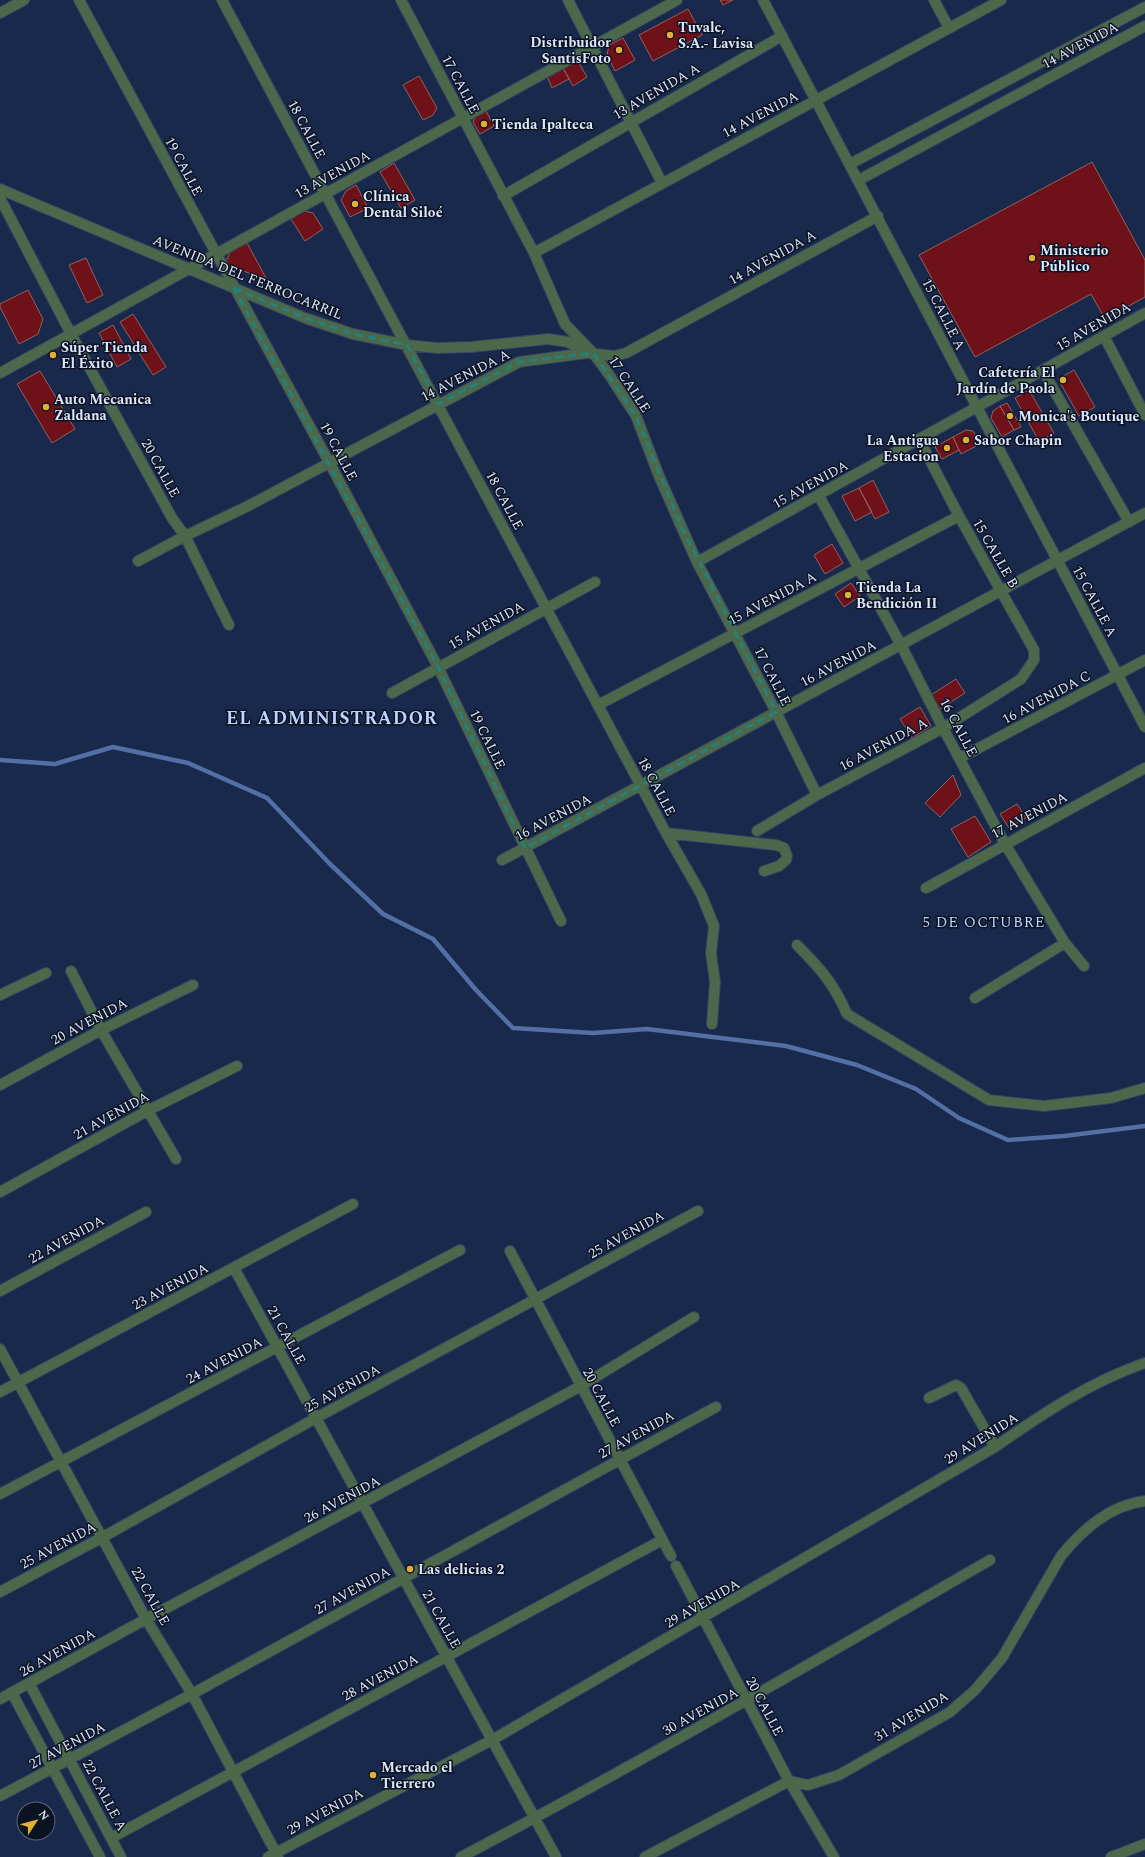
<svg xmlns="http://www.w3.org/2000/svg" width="1145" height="1857" font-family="Spectral,serif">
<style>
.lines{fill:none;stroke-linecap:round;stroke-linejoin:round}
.stream{stroke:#546ea6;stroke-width:4.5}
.building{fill:#6e1118;stroke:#93615e}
.minor-casing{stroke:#334464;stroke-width:12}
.tertiary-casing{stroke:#334464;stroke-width:12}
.minor{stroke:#4c684b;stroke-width:10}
.tertiary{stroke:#4c684b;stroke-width:10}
.marked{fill:none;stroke:#24817c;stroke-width:3;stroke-dasharray:8 5;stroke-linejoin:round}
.poi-dot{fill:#e3ae35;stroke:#0b1222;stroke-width:1.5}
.labels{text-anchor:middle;stroke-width:3;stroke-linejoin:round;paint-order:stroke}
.poi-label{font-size:14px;font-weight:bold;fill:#dce8fe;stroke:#0b1222;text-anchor:start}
.street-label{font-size:14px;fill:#dce8fe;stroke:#0b1222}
.neighbourhood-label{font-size:15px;letter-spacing:1px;fill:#bcd3ff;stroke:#0b1222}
.district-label{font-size:18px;font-weight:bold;letter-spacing:1px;fill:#bcd3ff;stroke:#0b1222}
</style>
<rect width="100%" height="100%" fill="#18294b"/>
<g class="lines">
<path class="stream" d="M 0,760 L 55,764 L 113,747 L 188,763 L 267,798 L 330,864 L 383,914 L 433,939 L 476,990 L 513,1028 L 593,1033 L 647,1029 L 786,1046 L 857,1065 L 916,1089 L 959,1118 L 1008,1140 L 1064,1136 L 1145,1126"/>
</g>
<path class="building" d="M 720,0 L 733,0 L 723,5 Z
M 688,9 L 702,35 L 653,61 L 639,35 Z
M 623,38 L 635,60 L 615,71 L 607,55 L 609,45 Z
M 573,62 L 579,63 L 587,77 L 573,86 L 563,68 Z
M 563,68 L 569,79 L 552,88 L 547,76 Z
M 419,76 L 437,108 L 433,115 L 423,120 L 403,85 Z
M 486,111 L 494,126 L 480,134 L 473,122 L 475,117 Z
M 1092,162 L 1145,260 L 1145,297 L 1105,319 L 1091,294 L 975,357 L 919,255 Z
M 394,163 L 415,200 L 401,208 L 380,172 Z
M 356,185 L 368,208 L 350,217 L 341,200 L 346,191 Z
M 304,211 L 313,213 L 323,229 L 305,241 L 291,219 Z
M 247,243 L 267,280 L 225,264 L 230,252 Z
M 86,258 L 103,295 L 87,303 L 69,265 Z
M 28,290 L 43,319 L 38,334 L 19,344 L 0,307 L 0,304 Z
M 133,314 L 166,367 L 153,375 L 120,322 Z
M 113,325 L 131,359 L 117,367 L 99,333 Z
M 1074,370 L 1095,407 L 1079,416 L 1058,379 Z
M 40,371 L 75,429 L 52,443 L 17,384 Z
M 1029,390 L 1054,433 L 1039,441 L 1015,398 Z
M 1007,403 L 1021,427 L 1014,430 L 1000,406 Z
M 1000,406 L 1014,430 L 1002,437 L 991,418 L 993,411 Z
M 966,430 L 973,431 L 980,444 L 961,454 L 953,437 Z
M 953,437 L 959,450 L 942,459 L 935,447 Z
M 873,480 L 889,512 L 875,519 L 859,488 Z
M 859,488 L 872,512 L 855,521 L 842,496 Z
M 832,544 L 843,563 L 825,574 L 814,555 Z
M 851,583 L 860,596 L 844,607 L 835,594 Z
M 956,679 L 965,693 L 940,709 L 931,695 Z
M 920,707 L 931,726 L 912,738 L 900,719 Z
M 953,775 L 961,795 L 940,817 L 925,803 Z
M 1017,804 L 1026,818 L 1009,828 L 1000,814 Z
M 975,816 L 991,842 L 968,857 L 951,829 Z"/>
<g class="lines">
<defs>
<path id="minor" d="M 79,0 L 329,462 L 438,667 L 561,921
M 222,0 L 666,833 L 701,894 L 714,926 L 711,953 L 715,982 L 712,1024
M 401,0 L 534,253 L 565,324 L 593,353 L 610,376 L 636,416 L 659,476 L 697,562 L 776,712 L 817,795
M 568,0 L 662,183
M 934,0 L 949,28
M 850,164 L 1145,7
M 859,180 L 1145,26
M 0,189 L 305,318 L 353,334 L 407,345 L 437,348 L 471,347 L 548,339 L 568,342 L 587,353
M 503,196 L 782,36
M 534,253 L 1001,0
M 71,334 L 172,518 L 185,536 L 229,625
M 1104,336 L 1145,415
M 1043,371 L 1129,522
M 819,496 L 901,645 L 943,728 L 1005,844 L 1065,943 L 1084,966
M 138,561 L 185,536 L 248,506 L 519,362 L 587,353 L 614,356 L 626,353 L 878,216
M 697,562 L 977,407
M 392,693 L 595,582
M 598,705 L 959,516
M 960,758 L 1145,660
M 757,831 L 817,795 L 943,728 L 1021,679 L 1034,660 L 1034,650 L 959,516 L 919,439
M 666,833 L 776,845 L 784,848 L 787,856 L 786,860 L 779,866 L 764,871
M 502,860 L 1145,513
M 926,888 L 1145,768
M 797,945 C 820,968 834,984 847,1014 L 989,1100 L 1044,1106 L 1111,1098 L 1145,1088
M 71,971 L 101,1030 L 176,1159
M 0,995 L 46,973
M 975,998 L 1065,943
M 0,1085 L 101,1030 L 193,985
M 0,1192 L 147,1111 L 237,1066
M 510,1251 L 671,1556
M 234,1268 L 556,1857
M 0,1291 L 146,1212
M 0,1349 L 146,1619 L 192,1694 L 278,1857
M 0,1392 L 353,1204
M 929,1398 L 956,1385 L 961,1388 L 995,1447
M 0,1494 L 460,1250
M 676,1566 L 789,1781 L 834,1857
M 0,1592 L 103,1537 L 316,1418 L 698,1211
M 29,1683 L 121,1857
M 12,1693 L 100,1857
M 0,1699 L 146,1619 L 581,1386 L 694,1317
M 0,1796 L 192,1694 L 716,1407
M 111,1838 L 662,1540
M 268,1857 L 492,1740 L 995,1447 C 1042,1414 1090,1382 1145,1363
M 461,1857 C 640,1763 815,1661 990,1560
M 645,1857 L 789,1781 L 808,1785 L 839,1775 L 950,1712 L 975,1690 L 1002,1658 L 1061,1556 C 1082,1530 1110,1505 1145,1501
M 1111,1857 L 1145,1844"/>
<path id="tertiary" d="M 763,0 L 1145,727
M 0,13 L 24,0
M 0,198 L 71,334
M 0,373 L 677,0
M 977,407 L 1145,313"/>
</defs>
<use href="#minor" class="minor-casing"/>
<use href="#tertiary" class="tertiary-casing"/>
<use href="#minor" class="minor"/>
<use href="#tertiary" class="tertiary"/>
</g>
<path class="marked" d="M 234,288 L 305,318 L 353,334 L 407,345 L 438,404 L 519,362 L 593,353 L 636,416 L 681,526 L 776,712 L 525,848 L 438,667 Z"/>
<g class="poi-dot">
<circle cx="670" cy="35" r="4"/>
<circle cx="619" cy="50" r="4"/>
<circle cx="484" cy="124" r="4"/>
<circle cx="355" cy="204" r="4"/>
<circle cx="1032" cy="258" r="4"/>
<circle cx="53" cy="355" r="4"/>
<circle cx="1063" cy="380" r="4"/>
<circle cx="46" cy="407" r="4"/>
<circle cx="1010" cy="416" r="4"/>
<circle cx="966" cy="440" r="4"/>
<circle cx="947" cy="448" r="4"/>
<circle cx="848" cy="595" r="4"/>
<circle cx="410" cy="1569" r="4"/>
<circle cx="373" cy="1775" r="4"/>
</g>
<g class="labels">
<g class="poi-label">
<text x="678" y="32">Tuvalc,<tspan x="678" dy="16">S.A.- Lavisa</tspan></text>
<text x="611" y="47" text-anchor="end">Distribuidor<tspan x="611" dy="16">SantisFoto</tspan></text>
<text x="492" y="129">Tienda Ipalteca</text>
<text x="363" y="201">Clínica<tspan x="363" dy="16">Dental Siloé</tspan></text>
<text x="1040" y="255">Ministerio<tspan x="1040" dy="16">Público</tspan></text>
<text x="61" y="352">Súper Tienda<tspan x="61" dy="16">El Éxito</tspan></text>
<text x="1055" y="377" text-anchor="end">Cafetería El<tspan x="1055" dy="16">Jardín de Paola</tspan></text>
<text x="54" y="404">Auto Mecanica<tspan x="54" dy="16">Zaldana</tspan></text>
<text x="1018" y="421">Monica's Boutique</text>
<text x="939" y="445" text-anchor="end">La Antigua<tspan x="939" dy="16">Estacion</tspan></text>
<text x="974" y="445">Sabor Chapin</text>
<text x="856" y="592">Tienda La<tspan x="856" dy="16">Bendición II</tspan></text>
<text x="418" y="1574">Las delicias 2</text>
<text x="381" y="1772">Mercado el<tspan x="381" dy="16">Tierrero</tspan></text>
</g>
<g class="street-label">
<text transform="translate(1080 45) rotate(-28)" y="5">14 AVENIDA</text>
<text transform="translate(461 84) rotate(62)" y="5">17 CALLE</text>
<text transform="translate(656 91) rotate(-30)" y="5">13 AVENIDA A</text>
<text transform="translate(760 114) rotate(-28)" y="5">14 AVENIDA</text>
<text transform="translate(307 129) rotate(62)" y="5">18 CALLE</text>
<text transform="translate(184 166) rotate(62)" y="5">19 CALLE</text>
<text transform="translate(332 174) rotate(-29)" y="5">13 AVENIDA</text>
<text transform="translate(772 257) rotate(-29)" y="5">14 AVENIDA A</text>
<text transform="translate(248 277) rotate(22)" y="5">AVENIDA DEL FERROCARRIL</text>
<text transform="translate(944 314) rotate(63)" y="5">15 CALLE A</text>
<text transform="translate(1093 326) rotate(-30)" y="5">15 AVENIDA</text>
<text transform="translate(465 375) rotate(-27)" y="5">14 AVENIDA A</text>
<text transform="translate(630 384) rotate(57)" y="5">17 CALLE</text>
<text transform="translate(339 451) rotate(62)" y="5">19 CALLE</text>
<text transform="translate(161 468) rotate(61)" y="5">20 CALLE</text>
<text transform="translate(810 484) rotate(-29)" y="5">15 AVENIDA</text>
<text transform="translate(505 500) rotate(62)" y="5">18 CALLE</text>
<text transform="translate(996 553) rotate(60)" y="5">15 CALLE B</text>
<text transform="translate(772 598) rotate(-28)" y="5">15 AVENIDA A</text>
<text transform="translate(1095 601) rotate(62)" y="5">15 CALLE A</text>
<text transform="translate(486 625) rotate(-29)" y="5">15 AVENIDA</text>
<text transform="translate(838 663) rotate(-28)" y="5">16 AVENIDA</text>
<text transform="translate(773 676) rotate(63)" y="5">17 CALLE</text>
<text transform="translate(1046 697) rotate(-28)" y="5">16 AVENIDA C</text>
<text transform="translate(959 727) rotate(62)" y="5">16 CALLE</text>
<text transform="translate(488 739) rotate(64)" y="5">19 CALLE</text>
<text transform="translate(883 744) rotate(-28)" y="5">16 AVENIDA A</text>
<text transform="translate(657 786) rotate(62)" y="5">18 CALLE</text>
<text transform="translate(1029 815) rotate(-28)" y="5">17 AVENIDA</text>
<text transform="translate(553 817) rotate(-28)" y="5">16 AVENIDA</text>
<text transform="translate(89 1021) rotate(-28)" y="5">20 AVENIDA</text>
<text transform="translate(111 1115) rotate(-29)" y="5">21 AVENIDA</text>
<text transform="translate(626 1234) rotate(-29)" y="5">25 AVENIDA</text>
<text transform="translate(66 1239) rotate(-29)" y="5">22 AVENIDA</text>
<text transform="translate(170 1286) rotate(-28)" y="5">23 AVENIDA</text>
<text transform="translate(287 1335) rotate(61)" y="5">21 CALLE</text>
<text transform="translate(224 1360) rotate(-28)" y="5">24 AVENIDA</text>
<text transform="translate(342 1388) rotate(-29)" y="5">25 AVENIDA</text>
<text transform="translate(602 1397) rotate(62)" y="5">20 CALLE</text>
<text transform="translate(636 1434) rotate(-29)" y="5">27 AVENIDA</text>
<text transform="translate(981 1438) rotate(-32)" y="5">29 AVENIDA</text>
<text transform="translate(342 1499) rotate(-28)" y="5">26 AVENIDA</text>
<text transform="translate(58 1545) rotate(-28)" y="5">25 AVENIDA</text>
<text transform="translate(352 1590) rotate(-29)" y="5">27 AVENIDA</text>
<text transform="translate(151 1596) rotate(61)" y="5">22 CALLE</text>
<text transform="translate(702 1603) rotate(-30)" y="5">29 AVENIDA</text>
<text transform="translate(442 1619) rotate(61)" y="5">21 CALLE</text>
<text transform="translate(57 1652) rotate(-29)" y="5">26 AVENIDA</text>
<text transform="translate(380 1677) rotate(-28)" y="5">28 AVENIDA</text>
<text transform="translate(765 1706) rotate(62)" y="5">20 CALLE</text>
<text transform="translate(700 1711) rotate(-29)" y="5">30 AVENIDA</text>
<text transform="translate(911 1716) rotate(-31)" y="5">31 AVENIDA</text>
<text transform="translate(67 1745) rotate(-28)" y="5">27 AVENIDA</text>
<text transform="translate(105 1795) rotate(62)" y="5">22 CALLE A</text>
<text transform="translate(325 1811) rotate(-28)" y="5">29 AVENIDA</text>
</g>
<g class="neighbourhood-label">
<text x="984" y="927">5 DE OCTUBRE</text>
</g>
<g class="district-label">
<text x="332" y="724">EL ADMINISTRADOR</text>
</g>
</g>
<g transform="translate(36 1821) rotate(54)"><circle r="19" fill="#0b1222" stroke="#5f687a"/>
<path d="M0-3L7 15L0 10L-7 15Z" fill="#e3ae35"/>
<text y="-6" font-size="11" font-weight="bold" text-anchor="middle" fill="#dce8fe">N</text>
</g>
</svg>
